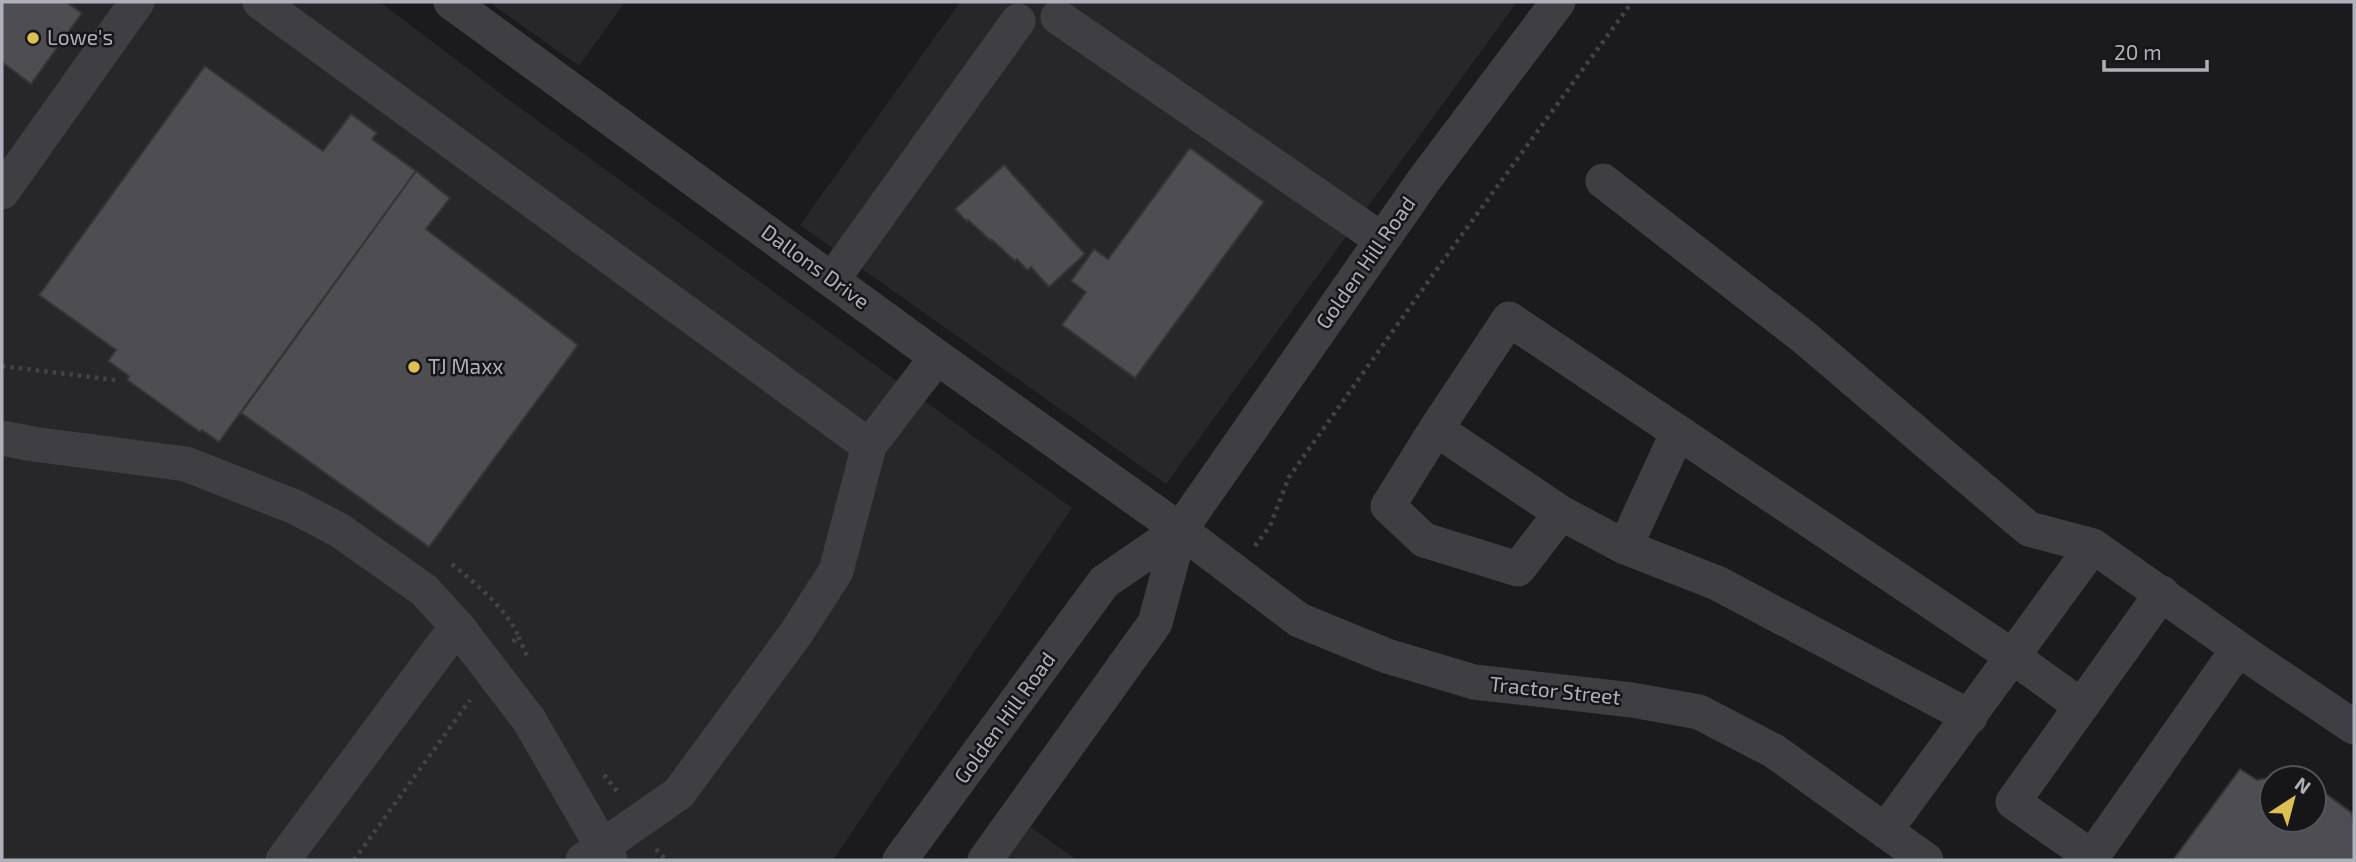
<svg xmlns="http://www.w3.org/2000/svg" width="2356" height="862" font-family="'Exo 2',sans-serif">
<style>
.built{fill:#27272a}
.building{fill:#4d4d52;stroke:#353538;stroke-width:2}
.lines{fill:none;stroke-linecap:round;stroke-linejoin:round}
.path{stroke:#424348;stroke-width:4.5;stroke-dasharray:3.5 5;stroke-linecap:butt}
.minor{stroke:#3e3e43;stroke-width:35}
.poi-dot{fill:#ddbf52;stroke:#161618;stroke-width:2.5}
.labels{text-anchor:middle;stroke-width:5;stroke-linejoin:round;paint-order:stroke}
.poi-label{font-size:21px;fill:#afb1ba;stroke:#161618;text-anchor:start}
.street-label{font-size:21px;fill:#afb1ba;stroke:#161618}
</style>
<rect width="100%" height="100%" fill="#1b1b1d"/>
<path class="built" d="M 2,2 L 380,2 L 508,99 L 1072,508 L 833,860 L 2,860 Z
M 489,2 L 625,2 L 579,66 Z
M 960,2 L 1517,2 L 1166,484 L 800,225 Z
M 1029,826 L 1077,860 L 1004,860 Z"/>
<path class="building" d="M 2,2 L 66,2 L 82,13 L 31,84 L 2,62 Z
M 205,66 L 323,151 L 351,114 L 377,133 L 372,139 L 416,171 L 219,442 L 202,430 L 200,432 L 127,380 L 129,376 L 108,361 L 116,350 L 39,295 Z
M 1190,148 L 1264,202 L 1135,378 L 1062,325 L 1086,292 L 1071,281 L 1094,249 L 1108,259 Z
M 1004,165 L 1085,254 L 1049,287 L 1031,267 L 1027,270 L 1017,259 L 1015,261 L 992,240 L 991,241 L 968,220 L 967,222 L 955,209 Z
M 416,171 L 450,198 L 426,229 L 578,345 L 429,547 L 241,413 Z
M 2240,769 L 2257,780 L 2297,773 L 2304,778 L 2272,778 L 2272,820 L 2314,820 L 2314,785 L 2352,813 L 2354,828 L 2354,860 L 2173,860 Z"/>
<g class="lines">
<path class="path" d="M 2,366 L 115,380
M 1255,546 L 1270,526 L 1289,477 L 1442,262 L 1632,2
M 452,564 C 474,583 508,609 518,636
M 513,642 L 518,636 L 527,656
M 604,775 L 620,795
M 656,849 L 666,860
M 354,860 L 470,700"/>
<path class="minor" d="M 260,2 L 869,446 L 937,357
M 451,2 L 937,357 L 1180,530 L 1299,620 L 1387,656 L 1474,682 L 1632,700 L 1699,712 L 1774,751 L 1926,860
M 1058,17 L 1382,240
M 1603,181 L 1805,338 L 2029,529 L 2093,546 L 2253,659 L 2354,727
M 2,192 L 137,2
M 832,280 L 1018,21
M 1436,429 L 1561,513
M 2,438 L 33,444 L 186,464 L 295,507 L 339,530 L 424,590 L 457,626 L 529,720 L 610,860
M 1625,547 L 1678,432
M 2162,593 L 2013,802 L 2092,857 L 2238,649
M 1970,717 L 1717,583 L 1625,547 L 1561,513 L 1518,569 L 1424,540 L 1388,506 L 1436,429 L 1509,319 L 2012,656 L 2081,706
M 1885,831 L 2093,546
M 283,860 L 457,626
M 583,860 L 679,793 L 797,632 L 836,571 L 869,446
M 900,860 L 1104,582 L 1180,530
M 985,860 L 1155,623 L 1180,530 L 1424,180 L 1558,2"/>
</g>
<g class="poi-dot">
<circle cx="33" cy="38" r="7"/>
<circle cx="414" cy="367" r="7"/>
</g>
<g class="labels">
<g class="poi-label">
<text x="47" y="45">Lowe's</text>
<text x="428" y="374">TJ Maxx</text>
</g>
<g class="street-label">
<text transform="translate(1366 263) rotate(-55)" y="7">Golden Hill Road</text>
<text transform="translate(815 267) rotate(36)" y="7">Dallons Drive</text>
<text transform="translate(1555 691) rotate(6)" y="7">Tractor Street</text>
<text transform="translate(1005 718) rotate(-54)" y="7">Golden Hill Road</text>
</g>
</g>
<rect width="2356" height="862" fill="none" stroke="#afb1ba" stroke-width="7"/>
<g transform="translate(2293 799) rotate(36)"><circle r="33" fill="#161618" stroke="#535459" stroke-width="2"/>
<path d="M0-5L12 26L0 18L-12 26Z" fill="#ddbf52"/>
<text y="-10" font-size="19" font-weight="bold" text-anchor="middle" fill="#afb1ba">N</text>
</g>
<path d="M2104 60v10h103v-10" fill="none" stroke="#afb1ba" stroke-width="3.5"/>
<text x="2114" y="60" font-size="21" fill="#afb1ba" stroke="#161618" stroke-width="5" paint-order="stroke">20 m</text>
</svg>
